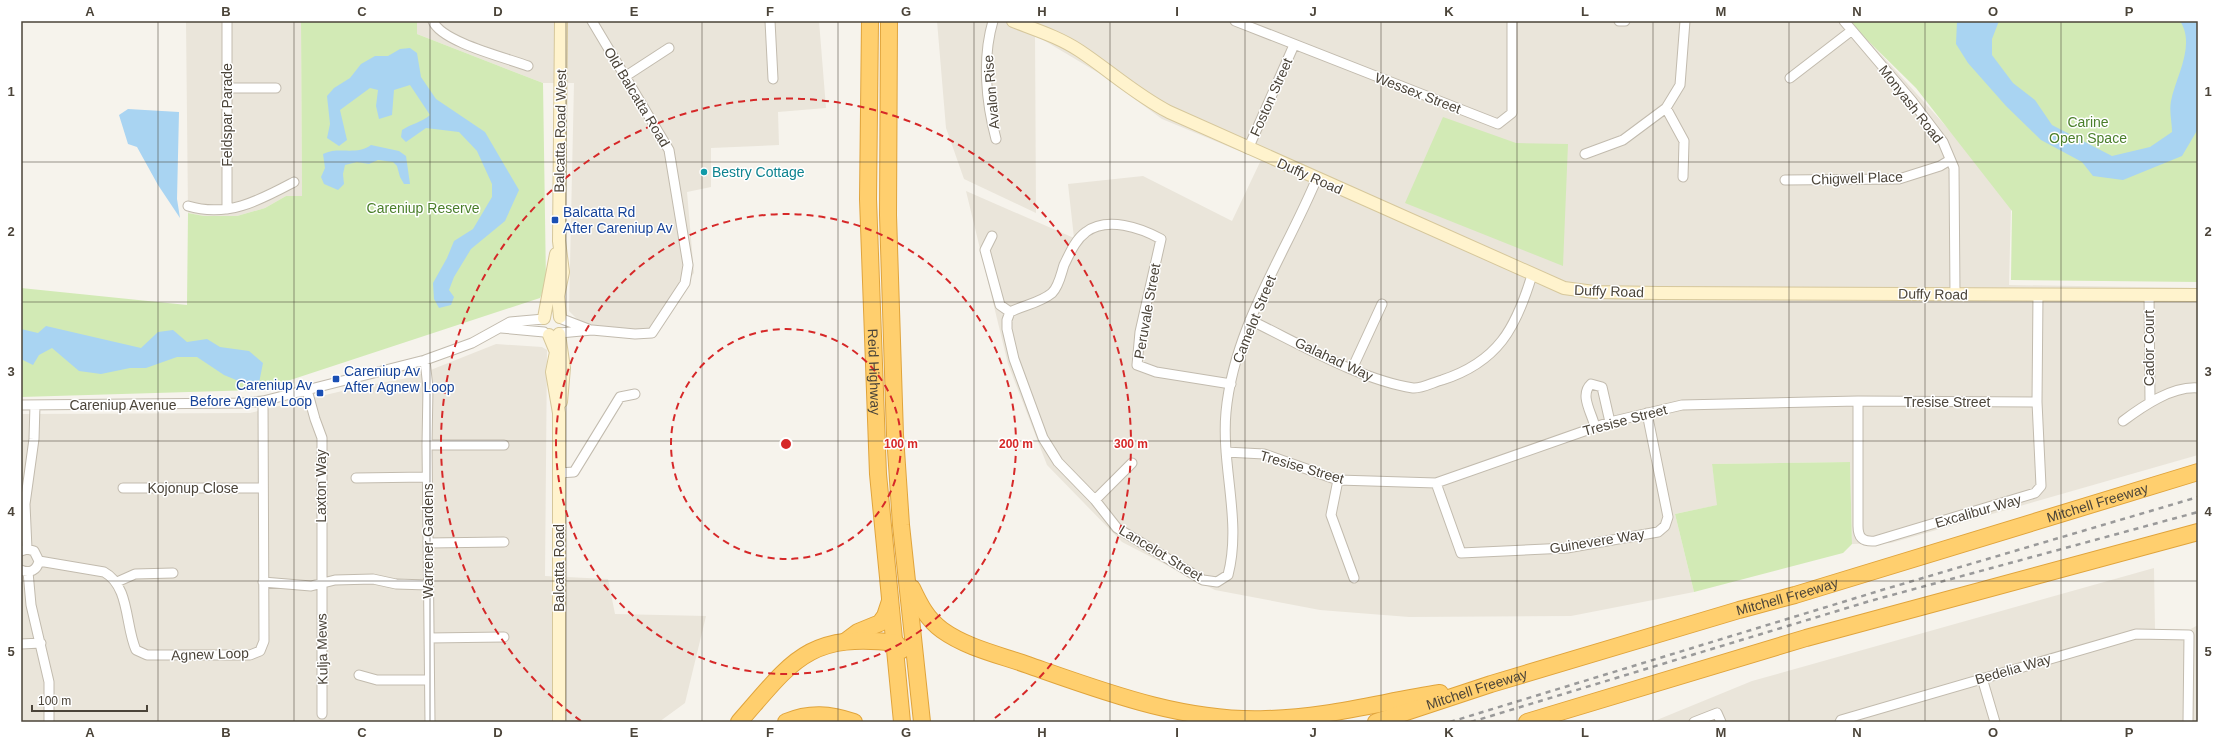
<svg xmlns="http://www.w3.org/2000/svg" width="2219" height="743" font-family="Helvetica,sans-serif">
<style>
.residential{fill:#eae5da}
.green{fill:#d2eab5}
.water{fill:#a9d4f2}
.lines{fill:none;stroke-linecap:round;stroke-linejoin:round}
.street-casing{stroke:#c2bbae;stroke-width:11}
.secondary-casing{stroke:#d6c79b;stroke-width:14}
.highway-casing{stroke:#e0a43c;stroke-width:18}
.street{stroke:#fff;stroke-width:9}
.secondary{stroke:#fff3cd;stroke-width:12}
.highway{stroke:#ffcf6e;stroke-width:16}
.rail{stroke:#9a9a9a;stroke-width:2.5;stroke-dasharray:5 5;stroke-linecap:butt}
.grid{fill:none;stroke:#4b4439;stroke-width:1;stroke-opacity:0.55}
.ring{fill:none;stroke:#d62828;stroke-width:2;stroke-dasharray:7 5}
.culture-dot{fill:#0f9aa8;stroke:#fff;stroke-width:1.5}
.transit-dot{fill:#1a4fb4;stroke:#fff;stroke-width:1.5}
.labels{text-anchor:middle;stroke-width:3;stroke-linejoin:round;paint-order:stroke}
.street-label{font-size:14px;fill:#4b4439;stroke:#fff}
.park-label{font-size:14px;fill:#4a7f2a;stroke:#fff}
.culture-label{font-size:14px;fill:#0d838f;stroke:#fff;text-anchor:start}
.transit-label{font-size:14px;fill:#164399;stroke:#fff;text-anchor:start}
.centre{fill:#d62828;stroke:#fff;stroke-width:2}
.ring-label{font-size:12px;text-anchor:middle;font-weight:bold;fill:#d62828;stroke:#fff;stroke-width:3;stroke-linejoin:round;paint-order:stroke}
.neatline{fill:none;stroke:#4b4439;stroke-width:1.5}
.grid-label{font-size:13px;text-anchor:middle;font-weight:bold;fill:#4b4439}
</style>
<rect width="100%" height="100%" fill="#f6f3ec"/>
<path class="residential" d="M 186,21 L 301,21 L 302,196 L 286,196 L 265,208 L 237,216 L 204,216 L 188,213 Z
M 417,21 L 819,21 L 826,108 L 778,112 L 779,145 L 711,148 L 711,187 L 687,192 L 694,273 L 652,328 L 647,330 L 595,327 L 582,324 L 569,311 L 574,83 L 543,83 L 417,34 Z
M 937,21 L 1851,21 L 1952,133 L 2011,207 L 2009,285 L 2198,288 L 2198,455 L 1891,543 L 1852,544 L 1850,462 L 1712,464 L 1718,505 L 1675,514 L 1694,592 L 1571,616 L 1409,617 L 1320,610 L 1215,590 L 1122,542 L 1047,465 L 1008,364 L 966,191 L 1074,238 L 1068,184 L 1143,176 L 1232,221 L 1261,160 L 1162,119 L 1102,75 L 1035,35 L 1036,213 L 964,179 L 946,128 Z
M 496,344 L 542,347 L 547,350 L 545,576 L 608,579 L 615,614 L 706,616 L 685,703 L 659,722 L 21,722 L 21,414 L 250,413 L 359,387 L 413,377 Z
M 2154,568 L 2155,629 L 2189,630 L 2198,625 L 2198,722 L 1652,722 L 1752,681 Z"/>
<path class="green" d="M 301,21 L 417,21 L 417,34 L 543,83 L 546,283 L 540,298 L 260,390 L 21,397 L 21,288 L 187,305 L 188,213 L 204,216 L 237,216 L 265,208 L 286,196 L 302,196 Z
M 1848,21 L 2198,21 L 2198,282 L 2011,280 L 2012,211 L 1916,88 Z
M 1443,117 L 1516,143 L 1568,144 L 1563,266 L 1405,203 Z
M 1850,462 L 1852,544 L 1843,553 L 1694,592 L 1675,514 L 1717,505 L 1712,464 Z"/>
<path class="water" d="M 1957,21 L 1999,21 L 1992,39 L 1992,55 L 2013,83 L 2035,100 L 2052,125 L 2112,156 L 2150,147 L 2172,132 C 2172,122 2169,111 2171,101 C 2176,76 2196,45 2180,21 L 2198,21 L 2198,129 L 2182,156 L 2123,180 L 2093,176 L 2082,162 L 2041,140 L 2006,106 L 1968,63 L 1956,44 Z
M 410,48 L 417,53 L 421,77 L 436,99 L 485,132 L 519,190 L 505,221 L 471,249 L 454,277 L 449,290 L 454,297 L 451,305 L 439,308 L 434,299 L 433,283 L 447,258 L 454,241 L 473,229 L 492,197 L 492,184 L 477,151 L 459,132 L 426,128 L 406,142 L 401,137 L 402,130 C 411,124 422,122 430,115 L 410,85 L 394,90 L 392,115 L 379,119 L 376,106 L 378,90 L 370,88 L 340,110 L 347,140 L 339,146 L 327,138 L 330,124 L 327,96 L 334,88 L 350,78 L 361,64 L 375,56 L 388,56 L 400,49 Z
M 128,109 L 179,112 L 177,199 L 180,218 L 158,185 L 137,147 L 128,144 L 119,115 Z
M 371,145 L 399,151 L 406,156 L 410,184 L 404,184 L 400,177 L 397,166 L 393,162 L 378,160 L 369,164 L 357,162 L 345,165 L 343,174 L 344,184 L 338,190 L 324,184 L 321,177 L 325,168 L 323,154 C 339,146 356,156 371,145 Z
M 46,326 L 141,348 L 158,332 L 173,330 L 187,342 L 207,339 L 220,347 L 249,351 L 263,363 L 259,383 L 241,382 L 224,375 L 197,357 L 177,357 L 146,368 L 130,368 L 101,374 L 79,371 L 52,348 L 39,355 L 33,365 L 21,359 L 21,329 L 38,333 Z"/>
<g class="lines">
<defs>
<path id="street" d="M 227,21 L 227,209
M 433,21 C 441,42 507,58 528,66
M 770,21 L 773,79
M 993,21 C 982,58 986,102 996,139
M 1235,21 L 1498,124 L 1512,113 L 1512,21
M 1619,21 L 1625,21
M 1844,21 L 1912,101 L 1943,142 L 1954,168 L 1955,294
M 626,76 L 669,48
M 1790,78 L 1851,31
M 227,88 L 276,88
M 1666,108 L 1684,141 L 1683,177
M 1248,149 L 1294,45
M 1585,154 L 1623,140 L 1666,108 L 1680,85 L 1685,21
M 1785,180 L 1899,179 L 1940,166 L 1950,160
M 188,206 C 228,218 260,200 294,182
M 992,236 L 985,250 L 1000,305 L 1010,312
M 2149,294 L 2150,401
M 562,319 L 588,329
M 1250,320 C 1298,343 1360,380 1413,388 C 1421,389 1434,382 1442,380 C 1498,362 1516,328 1532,275
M 501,328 L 544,332
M 560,333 L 592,330 L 635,334 L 652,333 L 685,283 L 688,265 L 669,150 L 592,21
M 425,360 L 428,388 L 427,445 L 430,722
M 1352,369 L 1382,304
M 1231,384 L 1156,372 L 1137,365 L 1140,332 L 1161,239 C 1141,228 1107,216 1086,232 C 1075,240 1070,253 1064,265 C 1061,274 1059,286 1052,293 C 1040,303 1024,305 1010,312 L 1007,320 L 1007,329 L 1014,359 L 1043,438 L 1058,462 L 1095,500 L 1117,528 L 1203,580 L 1217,582 L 1228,575 C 1242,521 1221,467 1226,412 C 1234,327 1285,255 1317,178
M 307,390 L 315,419 L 322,438 L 322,714
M 1858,401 L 1858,526 C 1858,537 1862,542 1875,541 L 2035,493 L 2041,486 L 2037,402 L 2038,295
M 21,405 L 243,403 L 263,401 L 425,360 L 472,343 L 510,322 L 544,319
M 2123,421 C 2143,406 2172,386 2198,388
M 1595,427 C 1592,413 1579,395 1591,384 L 1602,387 L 1610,422
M 427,445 L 504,445
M 1226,452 L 1264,454 L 1338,480 L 1436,483 L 1610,422 L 1682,405 L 1858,401 L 2037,402
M 559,473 L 574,472 L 620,397 L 635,394
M 356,478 L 427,477
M 1338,480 L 1331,515 L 1354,578
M 1436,483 L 1461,553 L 1567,548 L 1658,532 L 1665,526 L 1668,517 L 1647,413
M 123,488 L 263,488
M 1095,500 L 1132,463
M 428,543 L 504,542
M 27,549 L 25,504 L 34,439 L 35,405
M 21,551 L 27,549 L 34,551 L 39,561 C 37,570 30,574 21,570
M 39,561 L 104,572 C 130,586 125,626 136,650 L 147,655 L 250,655 L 260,651 L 264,641 L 263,401
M 28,572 L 31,605 L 49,682 L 49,722
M 117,582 L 135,574 L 173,573
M 263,582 L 311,586 L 335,580 L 373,579 L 396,584 L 428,585
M 429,638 L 504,637
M 21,644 L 41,643
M 359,675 L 377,680 L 428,680
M 1982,678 L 1995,722
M 1694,722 L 1717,713 L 1721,722
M 1840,722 L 1841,720 L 2136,634 L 2189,635 L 2188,722"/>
<path id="secondary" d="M 1013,21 C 1036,30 1059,37 1080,51 C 1110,71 1136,95 1169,112 L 1564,288 L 1594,292 L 1659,293 L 2198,295
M 560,317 L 558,296 L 563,272 L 559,241 L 561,21
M 544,318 L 556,254
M 559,334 L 564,368 L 561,402
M 549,335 L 556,352 L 552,372 L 559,413 L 559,722"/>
<g id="highway">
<path id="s1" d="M 870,21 L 868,199 L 878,474 L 902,722"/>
<path d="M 889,21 L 888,215 L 895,435 L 901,525 L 922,722"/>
<path d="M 912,588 C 920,605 927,619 942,630 C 967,648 1000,655 1028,665 C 1105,692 1184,722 1266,719 C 1325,718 1382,702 1440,693"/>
<path d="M 846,641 L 858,632 L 880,623 L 885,616 L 890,601"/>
<path d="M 739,722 C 792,662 807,632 896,643 L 902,650"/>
<path d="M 786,722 C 810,712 830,714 854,722"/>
<path id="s2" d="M 1376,722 L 1491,684 L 1739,610 L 1795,595 L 2198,472"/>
<path d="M 1527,722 L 1806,638 L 2198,532"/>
</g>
</defs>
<use href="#street" class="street-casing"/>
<use href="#secondary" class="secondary-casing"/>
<use href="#highway" class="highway-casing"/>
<use href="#street" class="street"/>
<use href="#secondary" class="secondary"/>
<use href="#highway" class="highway"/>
<path class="rail" d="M 1450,722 L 1882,590 L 2198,497
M 1471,722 L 1870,601 L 2198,512"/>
</g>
<path class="grid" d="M 158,21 L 158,722M 294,21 L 294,722M 430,21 L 430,722M 566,21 L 566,722M 702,21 L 702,722M 838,21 L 838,722M 974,21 L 974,722M 1110,21 L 1110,722M 1245,21 L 1245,722M 1381,21 L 1381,722M 1517,21 L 1517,722M 1653,21 L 1653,722M 1789,21 L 1789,722M 1925,21 L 1925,722M 2061,21 L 2061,722M 21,162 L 2198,162M 21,302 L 2198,302M 21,441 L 2198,441M 21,581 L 2198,581"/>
<g class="ring">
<circle cx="786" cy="444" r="115"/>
<circle cx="786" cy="444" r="230"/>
<path d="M581 721A345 345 0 1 1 991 721"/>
</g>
<circle class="culture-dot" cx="704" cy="172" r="4"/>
<g class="transit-dot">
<rect x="551" y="216" width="8" height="8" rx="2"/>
<rect x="332" y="375" width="8" height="8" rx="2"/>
<rect x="316" y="389" width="8" height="8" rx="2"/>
</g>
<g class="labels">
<g class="street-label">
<text transform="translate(991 92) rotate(-95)" y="5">Avalon Rise</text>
<text transform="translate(1418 93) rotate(21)" y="5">Wessex Street</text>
<text transform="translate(637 97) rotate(59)" y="5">Old Balcatta Road</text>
<text transform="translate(1271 97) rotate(-66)" y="5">Foston Street</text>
<text transform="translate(1911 104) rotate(52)" y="5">Monyash Road</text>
<text transform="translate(227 115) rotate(-90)" y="5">Feldspar Parade</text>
<text transform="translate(560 131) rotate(-89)" y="5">Balcatta Road West</text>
<text transform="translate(1310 176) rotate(24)" y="5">Duffy Road</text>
<text transform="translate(1857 178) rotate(-2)" y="5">Chigwell Place</text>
<text transform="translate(1609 291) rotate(2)" y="5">Duffy Road</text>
<text transform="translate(1933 294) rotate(1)" y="5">Duffy Road</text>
<text transform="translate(1147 311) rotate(-80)" y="5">Peruvale Street</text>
<text transform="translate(1254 319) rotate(-68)" y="5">Camelot Street</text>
<text transform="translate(2149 348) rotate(-90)" y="5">Cador Court</text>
<text transform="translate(1334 359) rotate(25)" y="5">Galahad Way</text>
<text dy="5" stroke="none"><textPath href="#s1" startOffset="351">Reid Highway</textPath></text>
<text x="1947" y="407">Tresise Street</text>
<text x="123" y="410">Careniup Avenue</text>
<text transform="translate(1625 420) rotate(-15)" y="5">Tresise Street</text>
<text transform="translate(1302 467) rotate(16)" y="5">Tresise Street</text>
<text transform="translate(321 486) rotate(-90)" y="5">Laxton Way</text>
<text x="193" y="493">Kojonup Close</text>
<text dy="5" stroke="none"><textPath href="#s2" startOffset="754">Mitchell Freeway</textPath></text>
<text transform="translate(1978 511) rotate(-16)" y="5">Excalibur Way</text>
<text transform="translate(428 541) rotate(-90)" y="5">Warrener Gardens</text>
<text transform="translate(1597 541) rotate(-9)" y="5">Guinevere Way</text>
<text transform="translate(1161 553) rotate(31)" y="5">Lancelot Street</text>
<text transform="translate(559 568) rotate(-90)" y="5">Balcatta Road</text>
<text dy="5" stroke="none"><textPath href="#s2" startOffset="430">Mitchell Freeway</textPath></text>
<text transform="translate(322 649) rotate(-91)" y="5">Kulja Mews</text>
<text transform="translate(210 654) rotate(-2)" y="5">Agnew Loop</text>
<text transform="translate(2013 669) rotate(-16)" y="5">Bedelia Way</text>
<text dy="5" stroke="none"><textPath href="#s2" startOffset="106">Mitchell Freeway</textPath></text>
</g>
<g class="park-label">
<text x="2088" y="127">Carine<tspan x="2088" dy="16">Open Space</tspan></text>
<text x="423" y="213">Careniup Reserve</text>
</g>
<g class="culture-label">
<text x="712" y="177">Bestry Cottage</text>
</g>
<g class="transit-label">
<text x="563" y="217">Balcatta Rd<tspan x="563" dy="16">After Careniup Av</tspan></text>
<text x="344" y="376">Careniup Av<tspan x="344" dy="16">After Agnew Loop</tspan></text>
<text x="312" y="390" text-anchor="end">Careniup Av<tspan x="312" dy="16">Before Agnew Loop</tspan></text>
</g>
</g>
<circle cx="786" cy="444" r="6" class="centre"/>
<g class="ring-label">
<text x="901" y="448">100 m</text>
<text x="1016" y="448">200 m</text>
<text x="1131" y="448">300 m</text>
</g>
<rect width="2219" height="743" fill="none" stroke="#ffffff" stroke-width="44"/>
<path d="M32 705v6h115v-6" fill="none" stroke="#4b4439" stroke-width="2"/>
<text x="38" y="705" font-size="12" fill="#4b4439" stroke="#ffffff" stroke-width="3" paint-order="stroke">100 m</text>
<rect x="22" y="22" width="2175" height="699" class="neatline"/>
<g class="grid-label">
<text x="90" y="16">A</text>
<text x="226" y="16">B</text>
<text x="362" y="16">C</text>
<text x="498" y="16">D</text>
<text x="634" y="16">E</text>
<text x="770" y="16">F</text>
<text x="906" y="16">G</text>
<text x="1042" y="16">H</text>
<text x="1177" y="16">I</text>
<text x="1313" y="16">J</text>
<text x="1449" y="16">K</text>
<text x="1585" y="16">L</text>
<text x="1721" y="16">M</text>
<text x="1857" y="16">N</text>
<text x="1993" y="16">O</text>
<text x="2129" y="16">P</text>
<text x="11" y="96">1</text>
<text x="2208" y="96">1</text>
<text x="11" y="236">2</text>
<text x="2208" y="236">2</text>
<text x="11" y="376">3</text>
<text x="2208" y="376">3</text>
<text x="11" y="516">4</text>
<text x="2208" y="516">4</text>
<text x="11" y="656">5</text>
<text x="2208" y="656">5</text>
<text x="90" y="737">A</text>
<text x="226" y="737">B</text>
<text x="362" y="737">C</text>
<text x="498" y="737">D</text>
<text x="634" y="737">E</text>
<text x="770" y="737">F</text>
<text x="906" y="737">G</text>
<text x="1042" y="737">H</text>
<text x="1177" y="737">I</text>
<text x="1313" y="737">J</text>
<text x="1449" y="737">K</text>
<text x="1585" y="737">L</text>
<text x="1721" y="737">M</text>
<text x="1857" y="737">N</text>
<text x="1993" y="737">O</text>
<text x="2129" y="737">P</text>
</g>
</svg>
